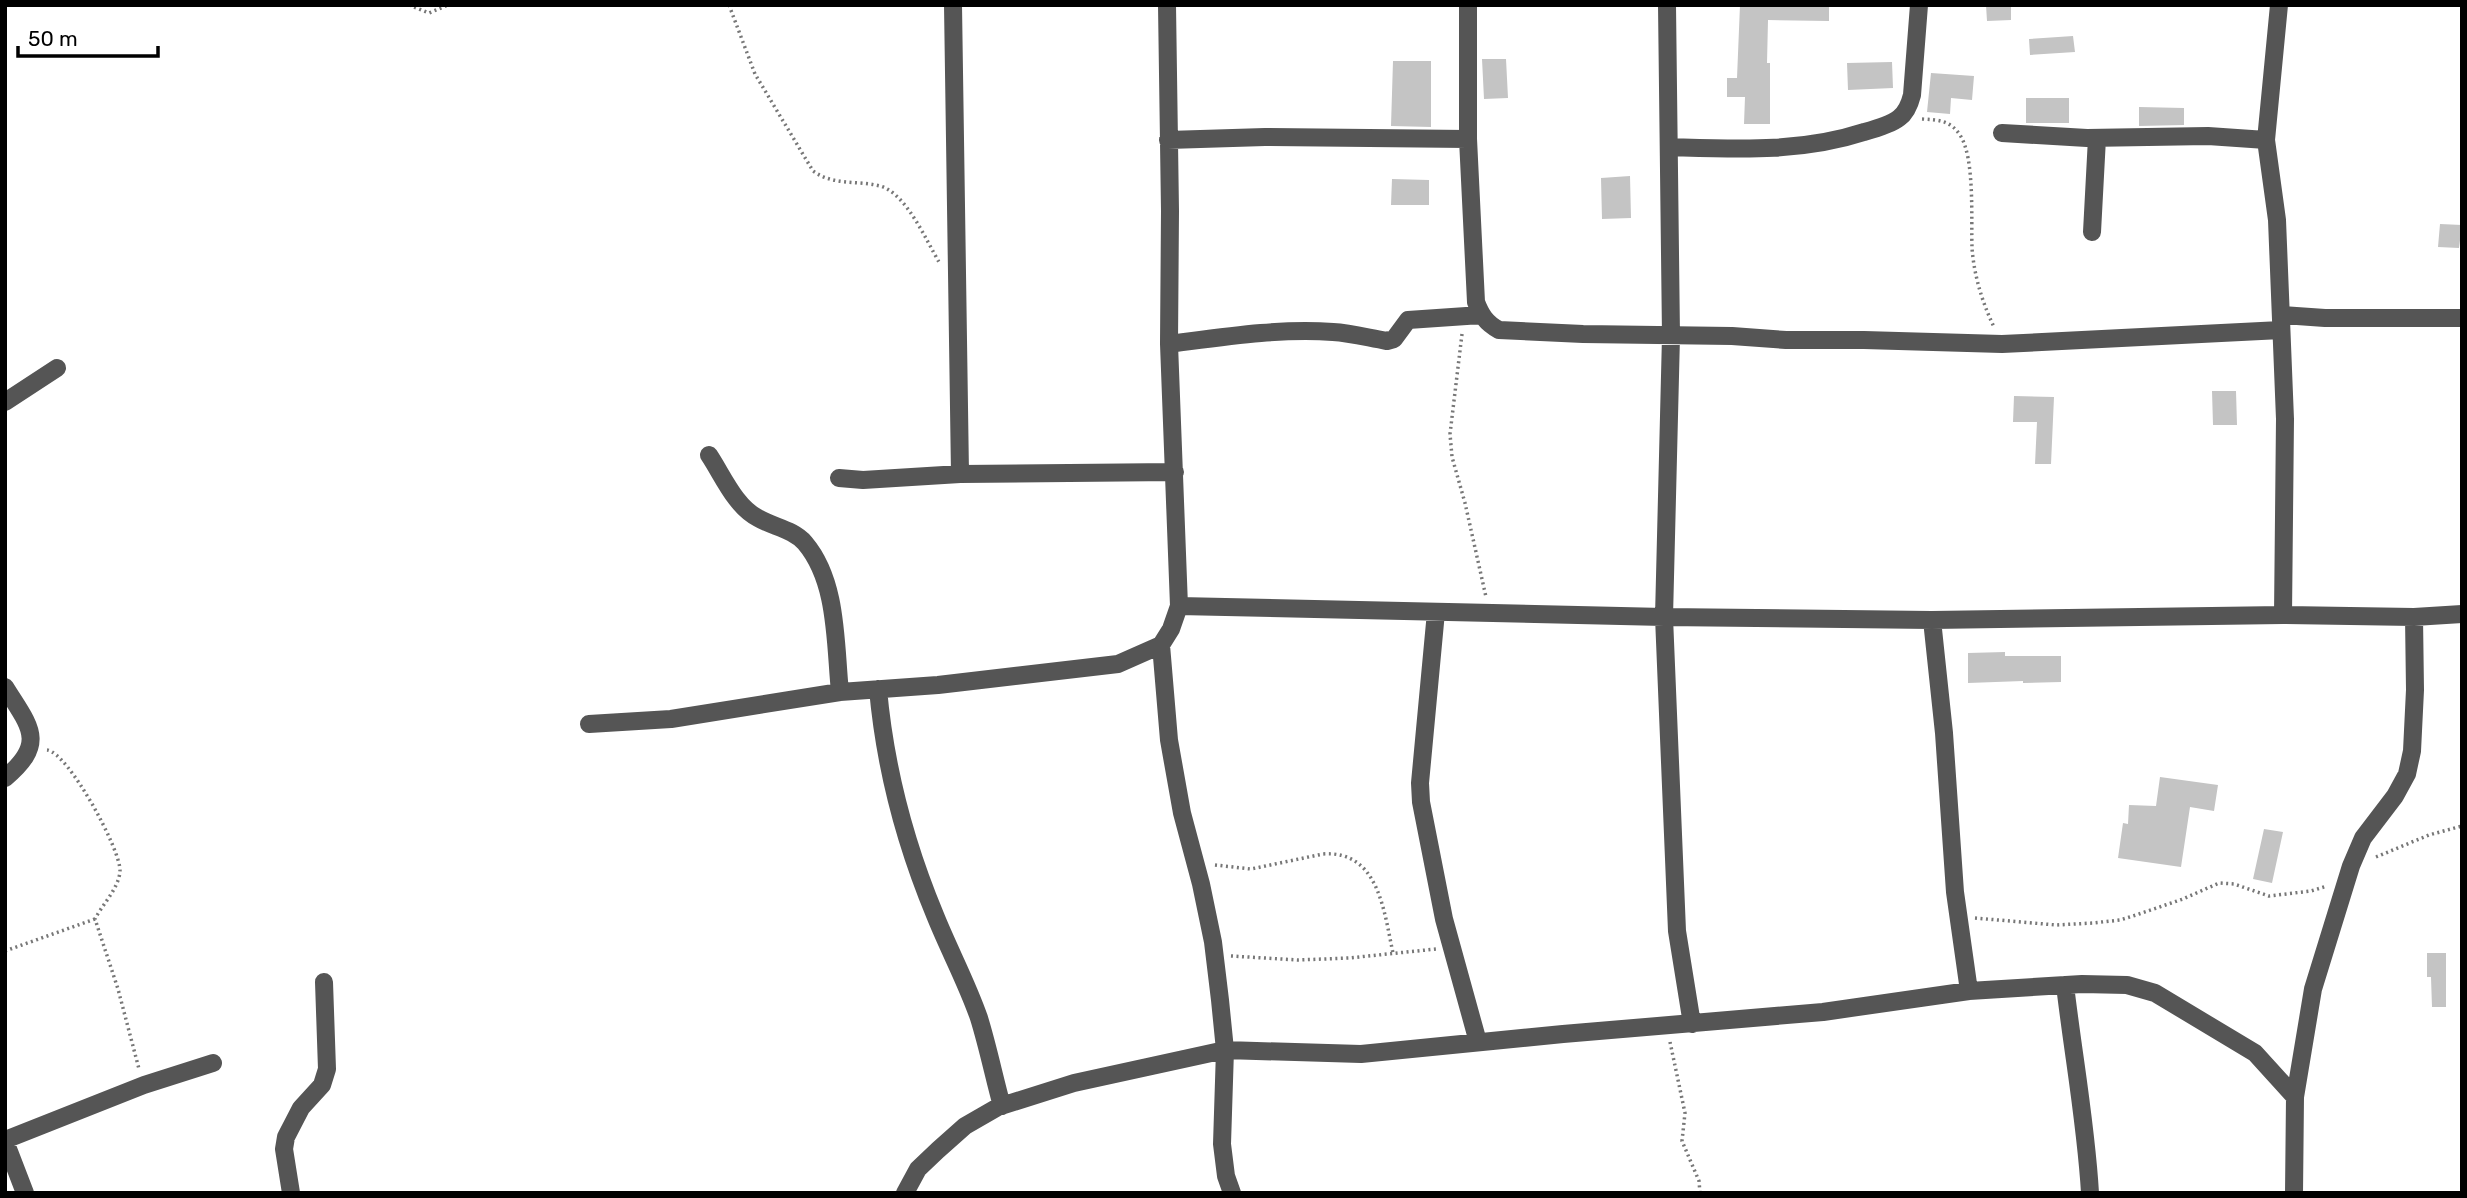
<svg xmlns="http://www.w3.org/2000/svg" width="2467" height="1198" font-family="Rubik,sans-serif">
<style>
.building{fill:#c4c4c4}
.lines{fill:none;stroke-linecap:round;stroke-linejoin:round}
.path{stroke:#777;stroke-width:3.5;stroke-dasharray:2 3.5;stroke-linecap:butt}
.minor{stroke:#555;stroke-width:18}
</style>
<rect width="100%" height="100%" fill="#fff"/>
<path class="building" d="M 1740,5 L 1829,5 L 1829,21 L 1768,20 L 1767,63 L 1770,63 L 1770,124 L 1744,124 L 1745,97 L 1727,97 L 1727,78 L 1737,78 Z
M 1986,5 L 2011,5 L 2011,20 L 1987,21 Z
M 2073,36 L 2075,52 L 2030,55 L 2029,39 Z
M 1482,59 L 1506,59 L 1508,98 L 1484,99 Z
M 1393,61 L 1431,61 L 1431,127 L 1391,126 Z
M 1892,62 L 1893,88 L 1848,90 L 1847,63 Z
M 1931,73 L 1974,76 L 1972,100 L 1951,98 L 1950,114 L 1927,112 Z
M 2026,98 L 2069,98 L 2069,123 L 2026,123 Z
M 2139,107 L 2184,108 L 2184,125 L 2139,126 Z
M 1630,176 L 1631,218 L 1602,219 L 1601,178 Z
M 1392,179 L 1429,180 L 1429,205 L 1391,205 Z
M 2440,224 L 2462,225 L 2459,248 L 2438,247 Z
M 2212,391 L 2236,391 L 2237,425 L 2213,425 Z
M 2014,396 L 2054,397 L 2051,464 L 2035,464 L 2037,422 L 2013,422 Z
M 2005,652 L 2005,656 L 2061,656 L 2061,682 L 2023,683 L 2023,681 L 1968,683 L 1968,653 Z
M 2160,777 L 2218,785 L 2214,811 L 2190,807 L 2181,867 L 2118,858 L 2123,823 L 2128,824 L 2129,805 L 2156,806 Z
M 2264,829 L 2283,832 L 2272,883 L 2253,879 Z
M 2427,953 L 2446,953 L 2446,1007 L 2432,1007 L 2431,977 L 2427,977 Z"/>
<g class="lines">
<path class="path" d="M 409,5 L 429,13 L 448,5
M 729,5 L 755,74 L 813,171 C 834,186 856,180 880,186 C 906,193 926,240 939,262
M 1922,119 C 1938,120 1950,120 1960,135 C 1975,158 1971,219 1972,248 C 1974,275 1982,302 1994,327
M 1462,334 L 1450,434 L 1452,457 L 1465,503 L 1486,597
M 47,750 C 68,752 121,850 120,871 C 119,888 102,905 95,919 L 118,989 L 139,1069
M 2376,857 L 2429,835 L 2462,826
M 1215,865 L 1251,869 L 1323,854 C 1379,850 1384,912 1393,953
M 1975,918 L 2056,925 L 2093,923 L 2120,920 L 2136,915 L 2183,899 L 2219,883 L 2234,884 L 2269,896 L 2311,891 L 2327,886
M 5,951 L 95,919
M 1231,956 L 1298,960 L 1349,958 L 1436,949
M 1670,1042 L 1685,1113 L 1682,1141 L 1699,1181 L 1700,1193"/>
<path class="minor" d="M 953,5 L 960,474
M 1468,5 L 1468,139 L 1476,302 C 1481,315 1486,323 1499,330 L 1583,334 L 1732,336 L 1786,340 L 1864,340 L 2002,344 L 2281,330
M 1667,5 L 1671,336 L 1664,617 L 1677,931 L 1692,1024
M 2279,5 L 2266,140 L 2277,220 L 2285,419 L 2283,615
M 2002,133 L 2087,138 L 2208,136 L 2266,140
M 1168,140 L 1265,137 L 1468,139
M 1669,147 C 1734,149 1800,153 1864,132 C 1875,129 1890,125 1899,118 C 1906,113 1910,103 1912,95 L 1919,5
M 2092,232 L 2097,138
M 2281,315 L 2325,318 L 2462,318
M 1169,344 C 1223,337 1279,328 1333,332 C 1351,333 1369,338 1387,341 L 1394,339 L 1408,320 L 1481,315
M 5,402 L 57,368
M 709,455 C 723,476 735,506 758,518 C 773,527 793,529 805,543 C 838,582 835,644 840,692
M 839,478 L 863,480 L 960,474 L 1175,472
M 1179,606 L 1664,617 L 1932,620 L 2283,615 L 2414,617 L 2462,614
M 1436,612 L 1420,783 L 1421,802 L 1444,919 L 1478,1042
M 1932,620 L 1944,733 L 1955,892 L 1969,991
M 1161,645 L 1169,740 L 1182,813 L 1201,884 L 1213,942 L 1220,1000 L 1225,1050 L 1222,1144 L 1226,1176 L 1232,1193
M 5,687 C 29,726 48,742 5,778
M 878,689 C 885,767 905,843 935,915 C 949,950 967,983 979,1018 C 988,1047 994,1077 1002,1106
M 589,724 L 671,719 L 840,692 L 938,685 L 1118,664 L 1161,645 L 1171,629 L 1179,606 L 1169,344 L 1170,211 L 1167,5
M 2065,985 C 2073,1054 2086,1123 2090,1193
M 5,1140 L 144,1085 L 213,1063
M 5,1141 L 25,1193
M 291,1193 L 284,1149 L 286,1137 L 301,1108 L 322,1085 L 327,1069 L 324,982
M 905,1193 L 918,1169 L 938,1150 L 965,1126 L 998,1107 L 1074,1083 L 1225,1050 L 1361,1054 L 1563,1034 L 1823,1012 L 1969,991 L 2082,984 L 2127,985 L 2155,993 L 2255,1053 L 2295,1097
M 2294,1193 L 2295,1097 L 2313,989 L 2351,866 L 2363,838 L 2395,796 L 2407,774 L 2412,751 L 2415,690 L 2414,617"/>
</g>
<rect width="2467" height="1198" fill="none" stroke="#000000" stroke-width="14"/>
<path d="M18 46v10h140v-10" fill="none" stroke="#000000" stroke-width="3.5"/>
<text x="28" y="46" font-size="21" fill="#000000" stroke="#ffffff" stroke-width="5" paint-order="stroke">50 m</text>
</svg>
